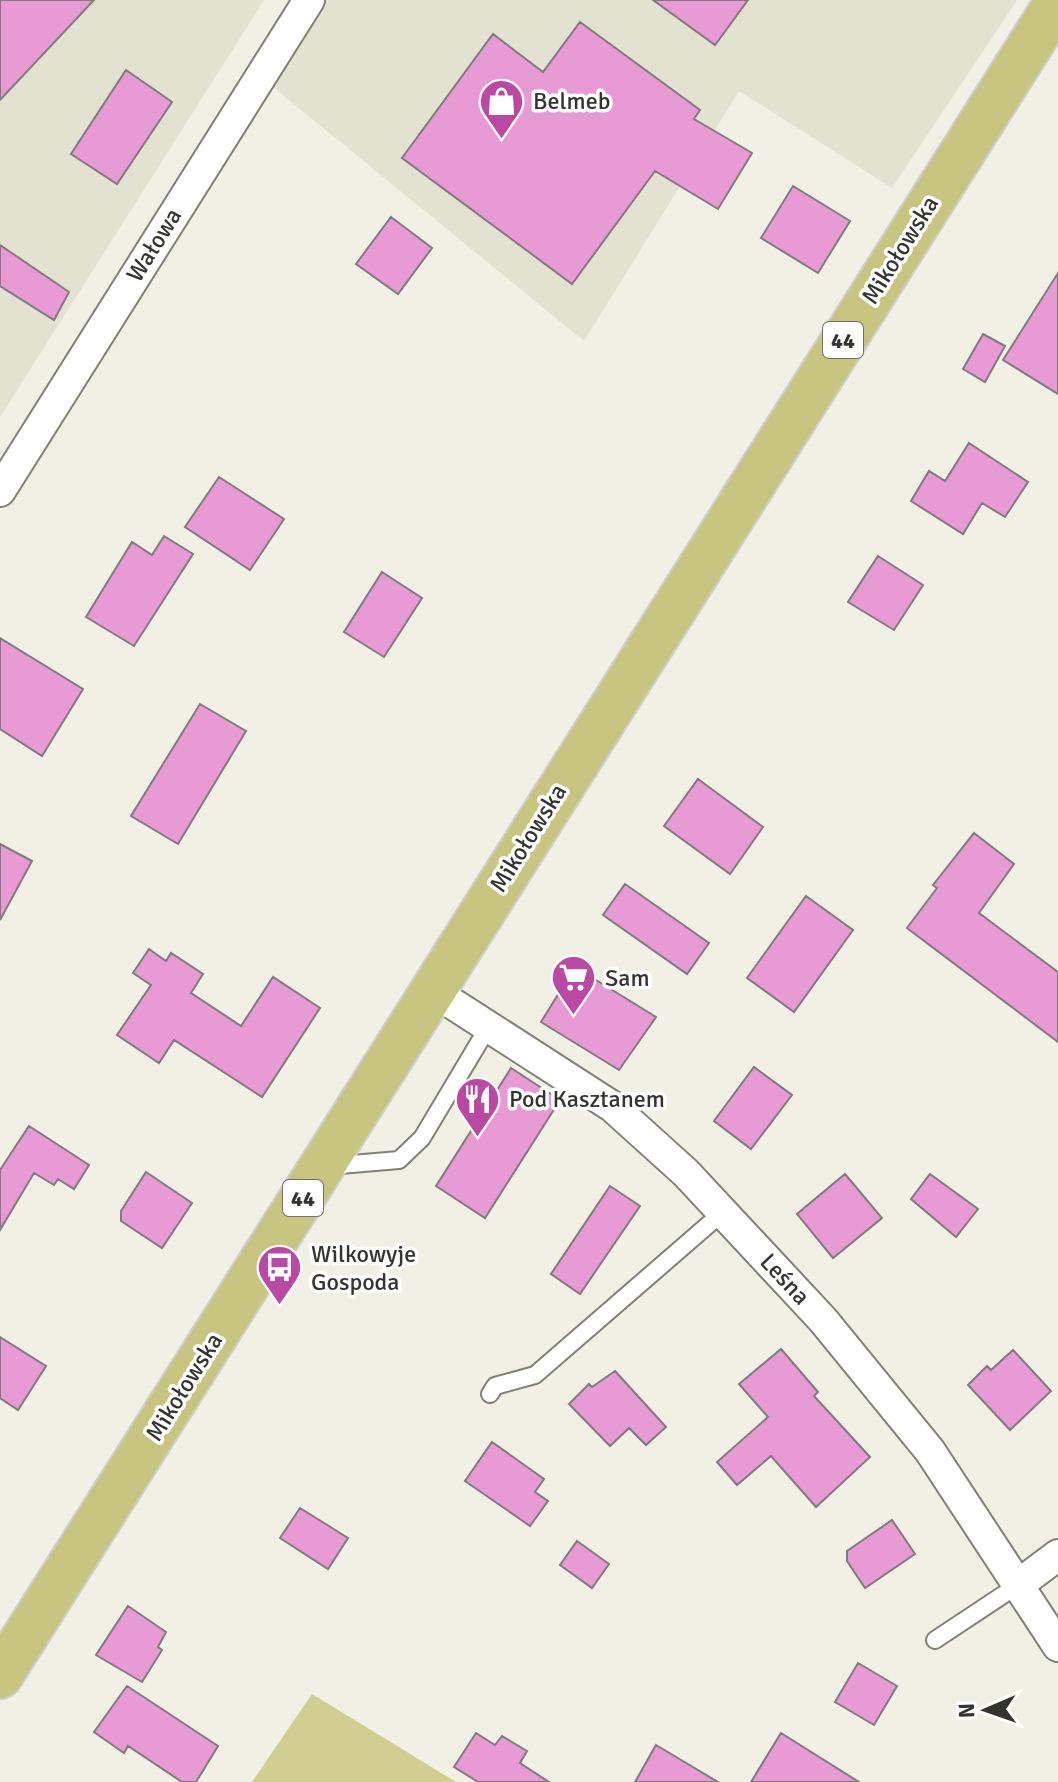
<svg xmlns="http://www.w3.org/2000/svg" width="1058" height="1782" font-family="Signika,sans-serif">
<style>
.built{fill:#e2e2d0}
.green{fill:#d0ce91}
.building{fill:#e89ad4;stroke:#837a80;stroke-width:2}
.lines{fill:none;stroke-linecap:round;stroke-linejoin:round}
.lane-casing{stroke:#808075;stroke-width:20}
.street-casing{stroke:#808075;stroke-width:34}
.primary-casing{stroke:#cececd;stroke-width:48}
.lane{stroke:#fff;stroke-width:16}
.street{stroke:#fff;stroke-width:30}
.primary{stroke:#c8c580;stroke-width:44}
.labels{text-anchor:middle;stroke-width:7;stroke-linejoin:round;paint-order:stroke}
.shield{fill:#fff;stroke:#70706d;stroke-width:2}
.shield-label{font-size:22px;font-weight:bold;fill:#33332f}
.poi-label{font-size:24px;fill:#33332f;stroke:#fff;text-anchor:start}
.street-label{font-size:24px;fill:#33332f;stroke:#fff}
</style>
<rect width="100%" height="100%" fill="#f0f0e4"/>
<path class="built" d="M 0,0 L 264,0 L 0,417 Z
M 327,0 L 1017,0 L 892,188 L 739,91 L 584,341 L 273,87 Z"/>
<path class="green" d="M 312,1694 L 456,1782 L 252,1782 Z"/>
<path class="building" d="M 0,0 L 94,0 L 0,100 Z
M 653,0 L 748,0 L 715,45 Z
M 580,22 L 700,110 L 694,119 L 752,153 L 718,209 L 655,171 L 572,284 L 402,158 L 493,34 L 543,72 Z
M 126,70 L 172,102 L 117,184 L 71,154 Z
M 793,186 L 850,221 L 818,273 L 761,238 Z
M 391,217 L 432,248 L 398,294 L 356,264 Z
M 0,245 L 69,292 L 54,320 L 0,286 Z
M 1058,273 L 1058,394 L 1003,360 Z
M 983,334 L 1005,346 L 985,382 L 963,369 Z
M 969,443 L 1028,482 L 1005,517 L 982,503 L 963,534 L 911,501 L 929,471 L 945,481 Z
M 219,477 L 284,519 L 250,570 L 185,527 Z
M 164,536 L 193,554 L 134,646 L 86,617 L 132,542 L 152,555 Z
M 878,556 L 923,585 L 894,630 L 848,602 Z
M 382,572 L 422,598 L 384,657 L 344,632 Z
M 0,638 L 83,689 L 42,756 L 0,729 Z
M 200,704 L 246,731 L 178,844 L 131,816 Z
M 698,779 L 763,827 L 730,874 L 664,826 Z
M 974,833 L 1014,864 L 979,913 L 1058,972 L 1058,1042 L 907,928 L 937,888 L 933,885 Z
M 0,844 L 32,861 L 0,920 Z
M 625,884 L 709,943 L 687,974 L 603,915 Z
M 806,896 L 853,930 L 794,1012 L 747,978 Z
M 149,949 L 166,961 L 171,953 L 203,974 L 191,993 L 241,1026 L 273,977 L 320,1008 L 262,1097 L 174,1040 L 159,1063 L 117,1035 L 151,985 L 133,973 Z
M 575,967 L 656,1017 L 619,1070 L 541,1022 Z
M 754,1067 L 792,1095 L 751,1149 L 714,1121 Z
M 511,1068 L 560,1100 L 485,1218 L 436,1186 Z
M 29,1126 L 89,1165 L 74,1189 L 58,1179 L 54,1185 L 34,1173 L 0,1230 L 0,1170 Z
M 146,1172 L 192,1203 L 162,1248 L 121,1221 L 121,1211 Z
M 845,1174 L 882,1218 L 833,1258 L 797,1214 Z
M 930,1174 L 978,1209 L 956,1237 L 911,1199 Z
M 610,1186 L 640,1206 L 580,1294 L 551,1274 Z
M 0,1337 L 46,1366 L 18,1410 L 0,1398 Z
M 781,1349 L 818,1392 L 814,1396 L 870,1457 L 816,1507 L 771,1456 L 737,1485 L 717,1462 L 768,1417 L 739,1384 Z
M 1013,1350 L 1051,1391 L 1010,1430 L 968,1385 L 987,1366 L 991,1370 Z
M 615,1371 L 666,1427 L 646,1445 L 629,1428 L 610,1446 L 569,1404 L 589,1384 L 592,1387 Z
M 492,1442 L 544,1479 L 535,1492 L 548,1501 L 530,1526 L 465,1481 Z
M 300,1508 L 348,1538 L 328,1569 L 280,1538 Z
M 892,1520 L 915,1554 L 865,1588 L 847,1561 L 847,1551 Z
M 577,1541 L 609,1564 L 592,1588 L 560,1565 Z
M 128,1606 L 166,1632 L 158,1647 L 162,1650 L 142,1682 L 96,1655 Z
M 858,1663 L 897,1686 L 874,1725 L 835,1702 Z
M 127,1686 L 218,1746 L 196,1782 L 182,1782 L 128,1746 L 124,1753 L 94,1732 Z
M 476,1733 L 495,1745 L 502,1736 L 527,1751 L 520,1763 L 549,1782 L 478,1782 L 454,1767 Z
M 781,1733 L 859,1782 L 751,1782 Z
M 656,1745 L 718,1782 L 635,1782 Z"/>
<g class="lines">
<defs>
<path id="lane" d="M 328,1166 L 399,1160 L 422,1138 L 487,1029
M 490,1394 L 495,1386 L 535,1375 L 723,1212
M 935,1640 L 1018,1585"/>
<path id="street" d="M 0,491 L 309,0
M 433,991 L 613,1107 L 686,1173 L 823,1320 L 930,1451 L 1058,1646
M 1018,1585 L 1058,1555"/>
<path id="primary" d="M 0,1676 L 1058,1"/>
</defs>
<use href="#lane" class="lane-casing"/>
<use href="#street" class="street-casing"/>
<use href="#primary" class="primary-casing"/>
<use href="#lane" class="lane"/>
<use href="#street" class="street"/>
<use href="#primary" class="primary"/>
</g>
<defs>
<symbol id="shop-pin" viewBox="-11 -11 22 30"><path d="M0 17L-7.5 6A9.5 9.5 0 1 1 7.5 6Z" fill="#bb49a4" stroke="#fff"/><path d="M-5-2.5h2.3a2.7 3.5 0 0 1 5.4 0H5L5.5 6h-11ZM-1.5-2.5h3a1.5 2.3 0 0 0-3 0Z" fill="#fff"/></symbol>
<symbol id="supermarket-pin" viewBox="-11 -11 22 30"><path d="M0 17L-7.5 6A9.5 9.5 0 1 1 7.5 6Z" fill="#bb49a4" stroke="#fff"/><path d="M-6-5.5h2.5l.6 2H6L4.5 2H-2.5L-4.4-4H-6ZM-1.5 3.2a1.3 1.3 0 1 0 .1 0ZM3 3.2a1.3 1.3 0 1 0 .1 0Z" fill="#fff"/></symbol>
<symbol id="restaurant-pin" viewBox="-11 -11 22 30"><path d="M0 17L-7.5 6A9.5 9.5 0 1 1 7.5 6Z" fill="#bb49a4" stroke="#fff"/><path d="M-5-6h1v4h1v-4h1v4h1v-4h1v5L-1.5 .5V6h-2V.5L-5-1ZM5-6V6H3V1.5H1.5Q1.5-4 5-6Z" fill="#fff"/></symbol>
<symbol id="bus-pin" viewBox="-11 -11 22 30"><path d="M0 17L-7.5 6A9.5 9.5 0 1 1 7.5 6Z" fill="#bb49a4" stroke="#fff"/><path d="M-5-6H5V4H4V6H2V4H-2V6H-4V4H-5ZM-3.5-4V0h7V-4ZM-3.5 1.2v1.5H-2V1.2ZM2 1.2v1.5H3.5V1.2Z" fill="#fff"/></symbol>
</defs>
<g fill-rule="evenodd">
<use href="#shop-pin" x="476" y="76" width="51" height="69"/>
<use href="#supermarket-pin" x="548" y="952" width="51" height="69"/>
<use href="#restaurant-pin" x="452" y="1074" width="51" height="69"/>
<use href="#bus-pin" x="254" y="1242" width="51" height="69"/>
</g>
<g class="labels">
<g class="shield">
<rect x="823" y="322" width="40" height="36" rx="6"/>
<rect x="283" y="1180" width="40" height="36" rx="6"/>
</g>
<g class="shield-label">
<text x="843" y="348">44</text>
<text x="303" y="1206">44</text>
</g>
<g class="poi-label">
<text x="533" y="109">Belmeb</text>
<text x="605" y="986">Sam</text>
<text x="509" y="1107">Pod Kasztanem</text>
<text x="311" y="1262">Wilkowyje<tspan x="311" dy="28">Gospoda</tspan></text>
</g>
<g class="street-label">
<text transform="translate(154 245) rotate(-58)" y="8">Wałowa</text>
<text transform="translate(900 250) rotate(-58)" y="8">Mikołowska</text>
<text transform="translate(528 838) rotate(-58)" y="8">Mikołowska</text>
<text transform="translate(785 1279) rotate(47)" y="8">Leśna</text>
<text transform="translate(184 1387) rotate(-58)" y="8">Mikołowska</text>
</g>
</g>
<g transform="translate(986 1710) rotate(268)" stroke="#ffffff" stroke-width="6" paint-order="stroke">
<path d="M0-6L14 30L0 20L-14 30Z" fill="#33332f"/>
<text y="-12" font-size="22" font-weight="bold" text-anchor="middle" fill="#33332f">N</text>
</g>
</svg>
